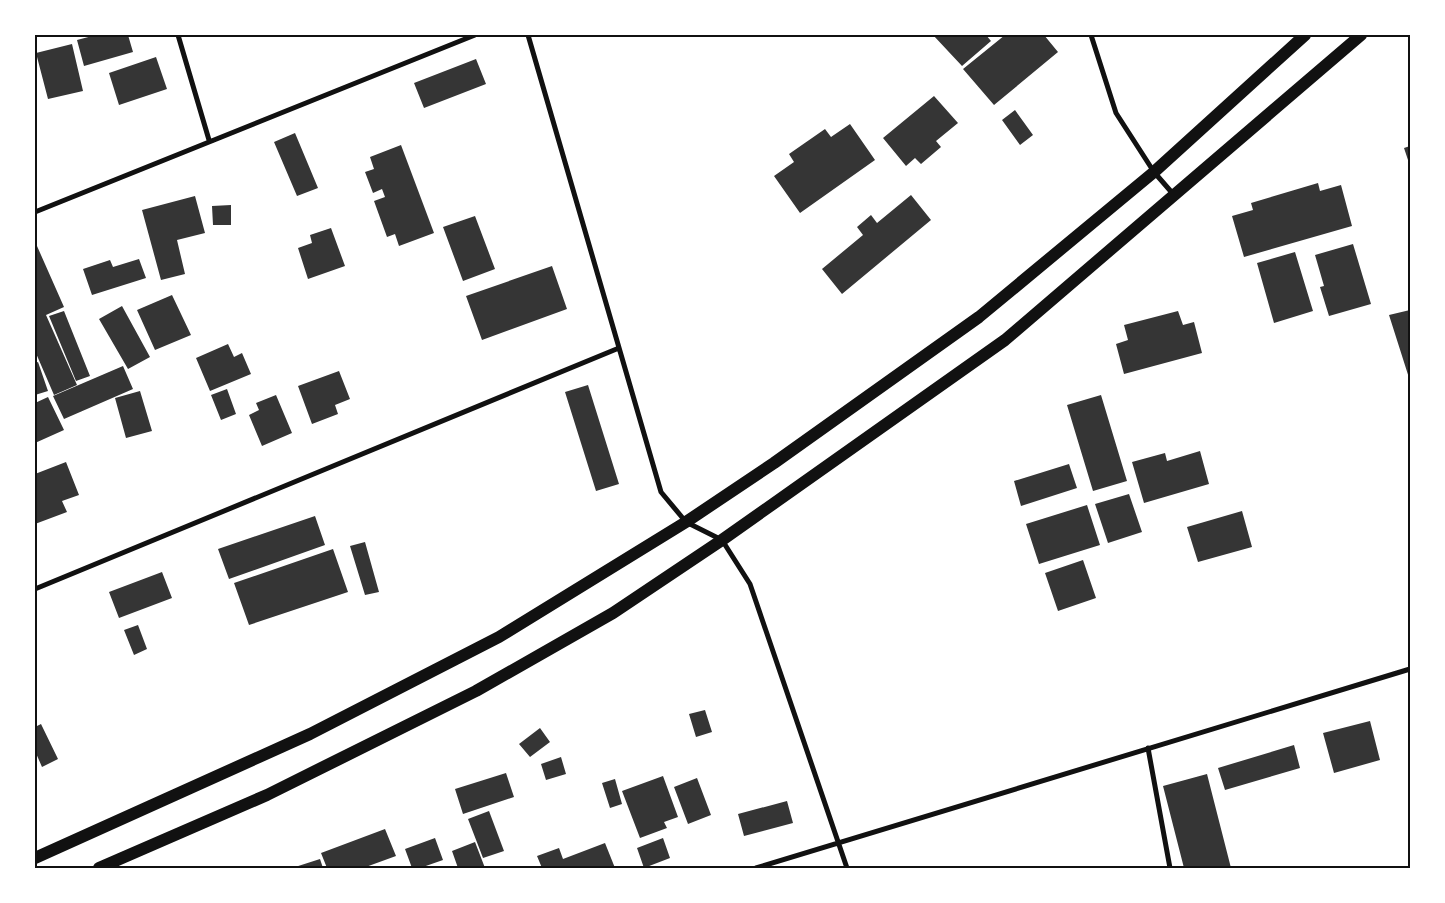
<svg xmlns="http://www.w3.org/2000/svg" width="1445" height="903" font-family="'Source Sans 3',sans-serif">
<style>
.building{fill:#353535}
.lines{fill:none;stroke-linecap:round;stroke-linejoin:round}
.minor{stroke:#111;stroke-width:5}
.primary{stroke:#111;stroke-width:12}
.neatline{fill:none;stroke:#111;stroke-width:2}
</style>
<rect width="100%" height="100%" fill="#fff"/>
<path class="building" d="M 96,35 L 128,35 L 133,52 L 84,66 L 77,40 Z
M 933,35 L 986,35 L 991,41 L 962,66 Z
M 1005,35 L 1044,35 L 1058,52 L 994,105 L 963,69 Z
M 72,44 L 83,91 L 48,99 L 36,53 Z
M 156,57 L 167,89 L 119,105 L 109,73 Z
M 476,59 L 486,84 L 424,108 L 414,83 Z
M 934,96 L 958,123 L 936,141 L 941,147 L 921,164 L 915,158 L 906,166 L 883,138 Z
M 1015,110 L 1033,135 L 1020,145 L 1002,120 Z
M 850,124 L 875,160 L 800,213 L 774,176 L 794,162 L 789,154 L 825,129 L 831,137 Z
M 295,133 L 318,188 L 297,196 L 274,142 Z
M 401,145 L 434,233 L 399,246 L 395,234 L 387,237 L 374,201 L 385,197 L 382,189 L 373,193 L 365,172 L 374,169 L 370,157 Z
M 1410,146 L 1410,166 L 1404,148 Z
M 1318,183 L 1320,191 L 1341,185 L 1352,226 L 1244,257 L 1232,216 L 1253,210 L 1251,203 Z
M 911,195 L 931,220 L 842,294 L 822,269 L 863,235 L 857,227 L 871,215 L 877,223 Z
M 195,196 L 205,233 L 177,240 L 185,274 L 161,280 L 142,210 Z
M 231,205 L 231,225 L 213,225 L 212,206 Z
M 475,216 L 495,269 L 463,281 L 443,227 Z
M 331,228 L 345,266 L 308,279 L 298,248 L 312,243 L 310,235 Z
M 1353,244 L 1371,304 L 1329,316 L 1320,287 L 1324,286 L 1315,255 Z
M 37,246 L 64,307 L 46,315 L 77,385 L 54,395 L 35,351 L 35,247 Z
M 1295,252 L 1313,311 L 1274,323 L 1257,263 Z
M 139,259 L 146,278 L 92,295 L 83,269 L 110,260 L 113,267 Z
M 552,266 L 567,309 L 482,340 L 466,296 Z
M 172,295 L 191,335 L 155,350 L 137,310 Z
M 122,306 L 150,357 L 128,369 L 99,319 Z
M 1410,310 L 1410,381 L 1389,315 Z
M 64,311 L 90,376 L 76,381 L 49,316 Z
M 1178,311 L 1183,325 L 1194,322 L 1202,353 L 1124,374 L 1116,344 L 1128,340 L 1124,325 Z
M 228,344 L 234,357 L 242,353 L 251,374 L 210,391 L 196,358 Z
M 38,362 L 48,391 L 35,395 L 35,363 Z
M 123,366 L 133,389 L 64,419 L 53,396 Z
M 339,371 L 350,399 L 335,405 L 338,414 L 312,424 L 298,386 Z
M 588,385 L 619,484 L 596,491 L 565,392 Z
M 227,389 L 236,414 L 221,420 L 211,395 Z
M 140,391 L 152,431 L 126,438 L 115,398 Z
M 276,395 L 292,433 L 262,446 L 249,415 L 259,410 L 256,403 Z
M 1101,395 L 1127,481 L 1093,491 L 1067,405 Z
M 48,397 L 64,430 L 35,443 L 35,403 Z
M 1200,451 L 1209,484 L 1144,503 L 1132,462 L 1165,453 L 1167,461 Z
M 66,462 L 79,495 L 62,501 L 67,512 L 35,524 L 35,474 Z
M 1069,464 L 1077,488 L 1021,506 L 1014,481 Z
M 1129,494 L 1142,532 L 1108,543 L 1095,504 Z
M 1087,505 L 1100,545 L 1039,564 L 1026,524 Z
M 1242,511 L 1252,547 L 1198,562 L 1187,527 Z
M 315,516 L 325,545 L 229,579 L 218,549 Z
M 365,542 L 379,592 L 365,595 L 350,546 Z
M 333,549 L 348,592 L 249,625 L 234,583 Z
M 1083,560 L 1096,598 L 1058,611 L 1045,573 Z
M 162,572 L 172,598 L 119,618 L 109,592 Z
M 138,625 L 147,649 L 134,655 L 124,630 Z
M 705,710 L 712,732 L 696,737 L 689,714 Z
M 1370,721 L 1380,760 L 1334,773 L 1323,733 Z
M 41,724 L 58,759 L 42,767 L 35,751 L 35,727 Z
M 540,728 L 550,742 L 530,757 L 519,744 Z
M 1294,745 L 1300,768 L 1225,790 L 1218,768 Z
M 561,757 L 566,774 L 546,780 L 541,764 Z
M 506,773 L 514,797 L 463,814 L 455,789 Z
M 1207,774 L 1231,868 L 1184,868 L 1163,786 Z
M 663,776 L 678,817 L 664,822 L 667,828 L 640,838 L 622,791 Z
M 697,778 L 711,815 L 688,824 L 674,787 Z
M 615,779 L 622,804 L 610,808 L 602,783 Z
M 787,801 L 793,823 L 744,836 L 738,814 Z
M 489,811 L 504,851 L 483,858 L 468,819 Z
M 385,829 L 396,856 L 363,868 L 327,868 L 321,853 Z
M 435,838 L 443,860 L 420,868 L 412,868 L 405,849 Z
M 663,838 L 670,858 L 644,868 L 637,848 Z
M 475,842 L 485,868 L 458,868 L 452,851 Z
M 605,843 L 615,868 L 542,868 L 537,856 L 559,848 L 563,859 Z
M 320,859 L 323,868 L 292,868 Z"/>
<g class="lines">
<path class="minor" d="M 178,35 L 209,140
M 528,35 L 661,492 L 686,522 L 722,540 L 750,584 L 847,868
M 1091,35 L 1116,113 L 1154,172 L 1174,195
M 35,212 L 475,35
M 35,589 L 619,348
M 1148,748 L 1170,868
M 756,868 L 1410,669"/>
<path class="primary" d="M 35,858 L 310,734 L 499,637 L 686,522 L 774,463 L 979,317 L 1154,172 L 1305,35
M 99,868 L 267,795 L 476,691 L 613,613 L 722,540 L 1005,340 L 1361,35"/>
</g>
<rect width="1445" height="903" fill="none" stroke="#ffffff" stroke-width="72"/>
<rect x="36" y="36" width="1373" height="831" class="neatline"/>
</svg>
